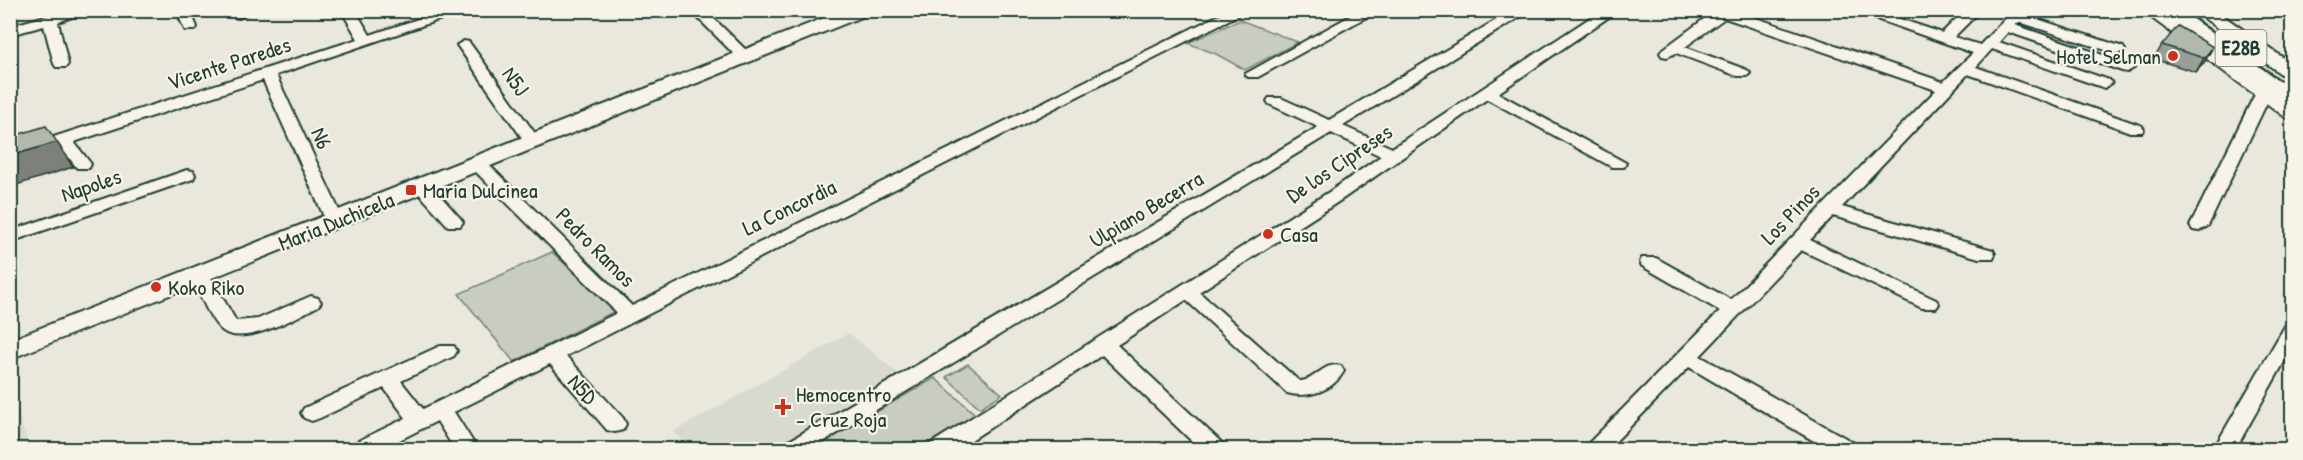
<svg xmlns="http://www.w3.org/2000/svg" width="2303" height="460" font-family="'Patrick Hand',sans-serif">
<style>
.built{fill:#d9dacf}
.green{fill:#c8ccc1;stroke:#74847a;stroke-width:1.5}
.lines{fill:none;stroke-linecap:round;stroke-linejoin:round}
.minor-casing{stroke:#1f3d34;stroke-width:4}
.major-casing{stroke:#1f3d34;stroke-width:4}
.highway-casing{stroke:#1f3d34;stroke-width:5}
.minor{fill:#f7f3e8;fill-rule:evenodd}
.major{fill:#f7f3e8;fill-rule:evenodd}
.highway{fill:#f7f3e8;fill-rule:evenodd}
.wall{fill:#999e96;stroke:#1f3d34;stroke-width:1.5}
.shaded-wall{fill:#7d817a;stroke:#1f3d34;stroke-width:1.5}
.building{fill:#b2b8ae;stroke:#1f3d34;stroke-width:1.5}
.poi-dot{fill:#c8321e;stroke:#f7f3e8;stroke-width:2}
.labels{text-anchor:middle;stroke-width:4.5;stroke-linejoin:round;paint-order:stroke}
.shield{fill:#f7f3e8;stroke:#60746a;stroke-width:1.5}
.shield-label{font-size:21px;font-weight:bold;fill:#1f3d34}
.poi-label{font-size:22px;fill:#1f3d34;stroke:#f7f3e8;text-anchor:start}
.street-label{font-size:22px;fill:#1f3d34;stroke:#f7f3e8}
</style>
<rect width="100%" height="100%" fill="#eae8dd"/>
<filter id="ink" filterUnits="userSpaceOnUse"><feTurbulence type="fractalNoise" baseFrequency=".0167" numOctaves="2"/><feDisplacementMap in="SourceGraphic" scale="12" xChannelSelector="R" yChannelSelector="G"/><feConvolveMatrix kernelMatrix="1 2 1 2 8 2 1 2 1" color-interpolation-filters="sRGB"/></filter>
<g filter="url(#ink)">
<path class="built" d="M 849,333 L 901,376 L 778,449 L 691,449 L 673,432 Z
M 11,394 L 30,449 L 11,449 Z"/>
<path class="green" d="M 1240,20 L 1298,42 L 1245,70 L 1216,54 L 1187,43 Z
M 552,252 L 615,311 L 514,362 L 459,294 Z
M 968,364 L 1002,394 L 980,408 L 946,377 Z
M 935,378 L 976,415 L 919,449 L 812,449 Z"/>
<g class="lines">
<defs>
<path id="minor" d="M 67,10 L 91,10 L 58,22 L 68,64 L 66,67 L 56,67 L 54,64 L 44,26 L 10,35 L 10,26 Z
M 176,10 L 190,10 L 197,27 L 195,30 L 185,30 Z
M 230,10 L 244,10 L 246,14 L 239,18 L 234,17 Z
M 341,10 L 355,10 L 370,35 L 445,10 L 468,10 L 276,75 L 344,221 L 341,225 L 329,225 L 326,221 L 263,80 L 74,142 L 91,164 L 89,168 L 77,168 L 60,146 L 10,162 L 10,151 L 358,39 Z
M 690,10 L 705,10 L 750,54 L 752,57 L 750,60 L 740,60 Z
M 1229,10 L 1248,10 L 566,356 L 623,418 L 626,424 L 623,430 L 615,432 L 607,430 L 550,364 L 454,412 L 478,450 L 455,450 L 437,421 L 380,450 L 349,450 L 352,444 L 406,418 L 384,388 L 320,418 L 312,421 L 304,418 L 301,413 L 304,408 L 440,346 L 454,346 L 457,351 L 454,356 L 401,381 L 423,409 L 617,313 L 472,168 L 470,164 L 472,160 L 484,160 L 632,306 Z
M 1361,10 L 1379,10 L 1258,77 L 1248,77 L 1245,74 Z
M 1513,10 L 1531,10 L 1343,126 L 1392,148 L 1602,10 L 1619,10 L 1498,93 L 1626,163 L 1624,167 L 1612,167 L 1487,99 L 1341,200 L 1199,292 L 1299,381 C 1316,381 1323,361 1341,366 L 1344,371 C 1333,391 1308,399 1287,393 L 1186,300 L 1117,345 L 1222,443 L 1225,450 L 1201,450 L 1102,355 L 956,450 L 927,450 L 930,444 L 1329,192 L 1381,156 L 1331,133 L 810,450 L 781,450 L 784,444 L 1318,127 L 1269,104 L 1267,101 L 1269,98 L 1281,98 L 1329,120 Z
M 1709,10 L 1733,10 L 1943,82 L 1973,53 L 1851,10 L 1873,10 L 1942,33 L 1964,11 L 1974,11 L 1974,17 L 1954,37 L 1980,45 L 2014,10 L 2029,10 L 2025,15 L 2123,47 L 2125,50 L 2118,54 L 2019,22 L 2015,25 L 2132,65 L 2134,68 L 2127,72 L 2122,71 L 2008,32 L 1999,42 L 2109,80 L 2112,83 L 2104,88 L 2099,86 L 1992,49 L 1976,67 L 2142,126 L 2144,129 L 2142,132 L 2130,132 L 1968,74 L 1842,207 L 1993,250 L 1995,254 L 1993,258 L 1979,258 L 1833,216 L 1810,240 L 1936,300 L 1939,304 L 1936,308 L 1922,308 L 1801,250 L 1700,356 L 1856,444 L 1859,450 L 1829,450 L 1689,367 L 1607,450 L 1582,450 L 1720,311 L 1642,266 L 1640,262 L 1642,258 L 1656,258 L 1731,300 L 1936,90 L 1725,18 L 1685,47 L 1747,70 L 1750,73 L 1747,76 L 1737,76 L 1676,53 L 1667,57 L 1662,56 L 1660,53 L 1662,50 L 1712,13 Z
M 464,41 L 469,42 L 539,139 L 541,142 L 539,145 L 527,145 L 457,45 Z
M 2264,87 L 2272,92 L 2208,226 L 2199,231 L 2193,230 L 2190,226 L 2256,92 Z
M 187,170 L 193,171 L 195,175 L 193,179 L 10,242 L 10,231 Z
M 422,181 L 428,182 L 460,218 L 463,222 L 460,226 L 448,226 L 416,190 L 413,186 L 416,182 Z
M 200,269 L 207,271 L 236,321 L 258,319 L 311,296 L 318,298 L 321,302 L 318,306 C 298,317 243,347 223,331 C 210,322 198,290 191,275 Z
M 2292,324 L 2292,348 L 2235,450 L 2213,450 L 2285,326 Z"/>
<path id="major" d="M 844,10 L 871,10 L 869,14 L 10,359 L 10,340 Z
M 2141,10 L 2163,10 L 2292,104 L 2292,119 L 2285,117 Z
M 2193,10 L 2215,10 L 2292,64 L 2292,79 L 2285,77 Z"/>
<path id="highway" d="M 2156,10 L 2180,10 L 2292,90 L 2292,107 L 2284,105 Z"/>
</defs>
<use href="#minor" class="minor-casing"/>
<use href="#major" class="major-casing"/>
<use href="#highway" class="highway-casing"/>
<use href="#minor" class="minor"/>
<use href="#major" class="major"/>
<use href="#highway" class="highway"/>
</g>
<path class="wall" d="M 2162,45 L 2213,47 L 2205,61 L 2196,72 L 2154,59 Z"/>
<path class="shaded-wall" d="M 2213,47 L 2205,61 L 2196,72 L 2204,58 Z
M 57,142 L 73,167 L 10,187 L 10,156 Z"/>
<path class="building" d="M 2178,26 L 2213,47 L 2204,58 L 2162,45 Z
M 46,126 L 57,142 L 10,156 L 10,137 Z"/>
</g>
<g class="poi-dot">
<circle cx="2173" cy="56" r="6"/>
<rect x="405" y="184" width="12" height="12" rx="3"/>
<circle cx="1268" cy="234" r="6"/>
<circle cx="156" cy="287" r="6"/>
<path d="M780 398h6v6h6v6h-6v6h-6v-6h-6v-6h6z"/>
</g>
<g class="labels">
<rect class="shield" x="2215.5" y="30" width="51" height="36" rx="4.5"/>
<g class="shield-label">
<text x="2241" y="55">E28B</text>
</g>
<g class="poi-label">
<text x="2161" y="64" text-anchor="end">Hotel Selman</text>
<text x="423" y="198">Maria Dulcinea</text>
<text x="1280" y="242">Casa</text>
<text x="168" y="295">Koko Riko</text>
<text x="796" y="402">Hemocentro<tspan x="796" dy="25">- Cruz Roja</tspan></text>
</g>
<g class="street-label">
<text transform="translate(229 63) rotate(-18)" y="8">Vicente Paredes</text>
<text transform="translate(516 81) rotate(55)" y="8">N5J</text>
<text transform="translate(322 138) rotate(65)" y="8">N6</text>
<text transform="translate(1339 163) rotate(-34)" y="8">De los Cipreses</text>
<text transform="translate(91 185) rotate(-19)" y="8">Napoles</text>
<text transform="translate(789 207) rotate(-26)" y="8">La Concordia</text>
<text transform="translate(1146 209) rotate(-31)" y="8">Ulpiano Becerra</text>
<text transform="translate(1790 214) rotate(-46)" y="8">Los Pinos</text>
<text transform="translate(336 221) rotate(-22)" y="8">Maria Duchicela</text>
<text transform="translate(596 247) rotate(45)" y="8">Pedro Ramos</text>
<text transform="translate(583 389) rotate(48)" y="8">N5D</text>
</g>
</g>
<rect width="2303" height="460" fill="none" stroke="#f7f3e8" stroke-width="36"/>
<rect x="18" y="18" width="2267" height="424" fill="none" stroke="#1f3d34" stroke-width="2" filter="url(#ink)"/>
</svg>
